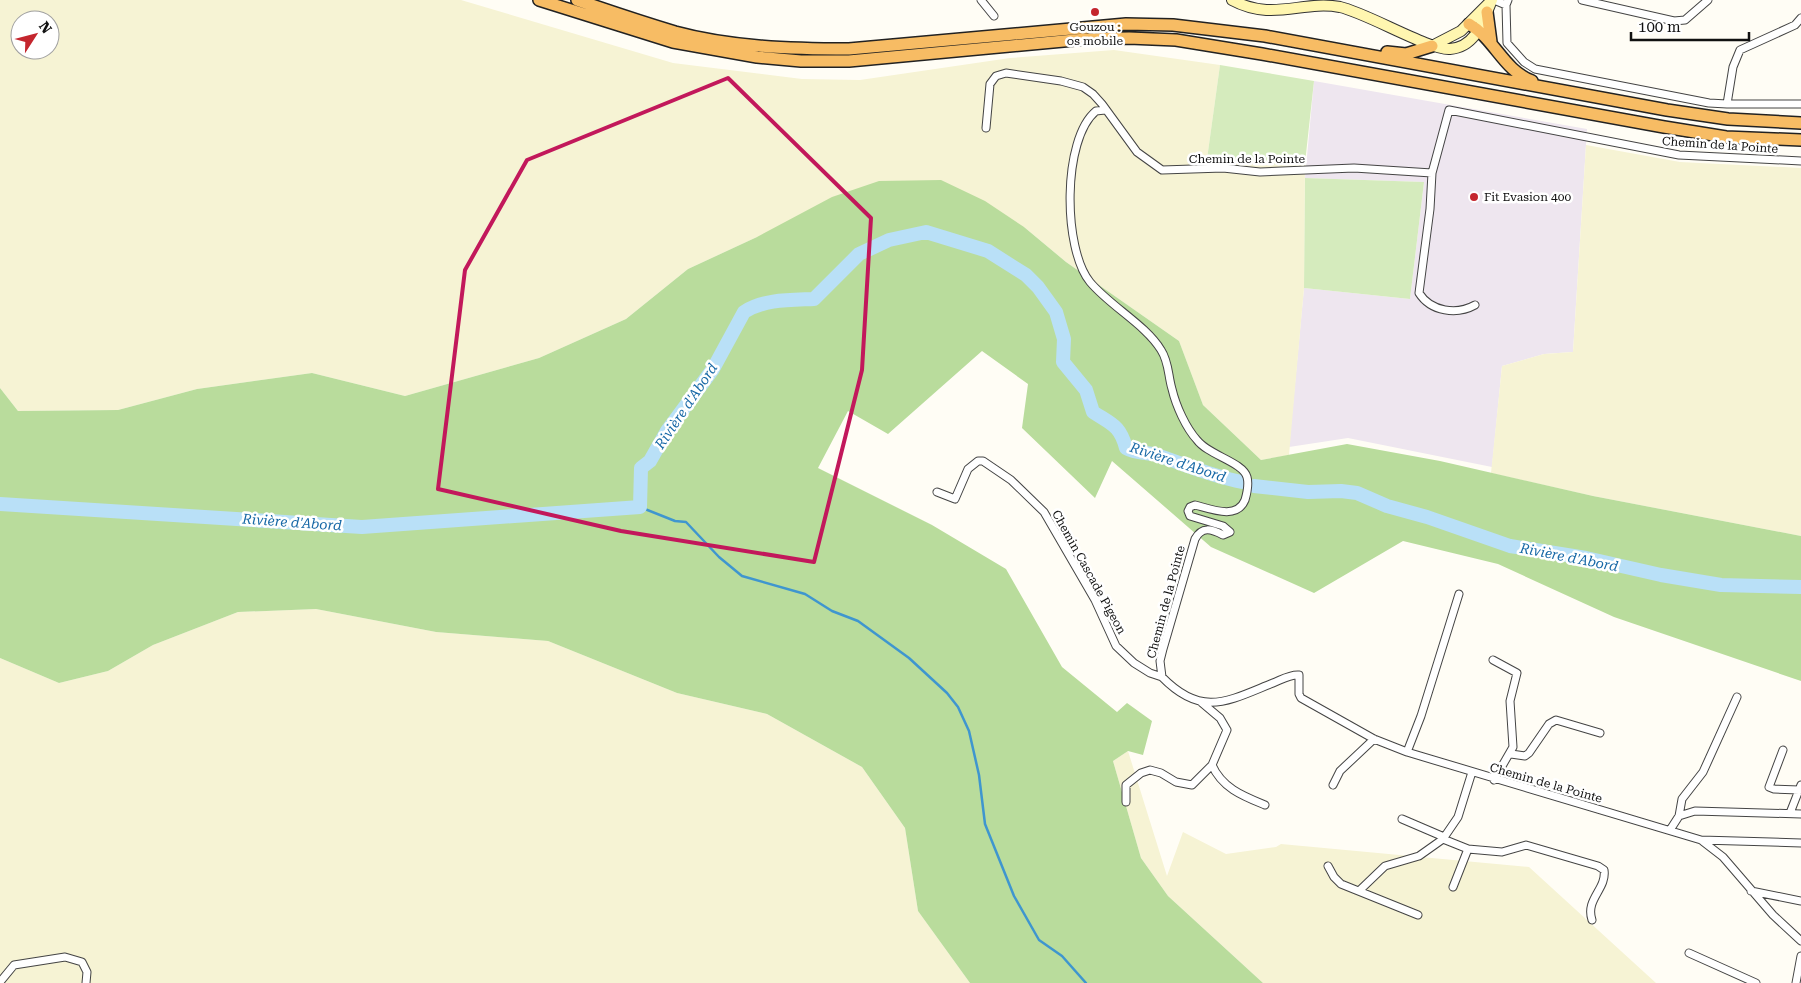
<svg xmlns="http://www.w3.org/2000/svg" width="1801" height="983" font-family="'Roboto Serif',serif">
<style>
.industrial{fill:#eee6ef}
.farmland{fill:#f6f3d4;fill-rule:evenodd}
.green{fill:#d5ebbd}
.forest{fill:#b9dc9c}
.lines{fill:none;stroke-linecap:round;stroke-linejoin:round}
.stream{stroke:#3f96cf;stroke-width:2.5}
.river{stroke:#b9e0f7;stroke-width:14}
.minor-casing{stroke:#444;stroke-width:9}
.secondary-casing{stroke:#333;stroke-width:12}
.trunk-casing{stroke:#222;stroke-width:14}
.minor{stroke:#fff;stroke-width:7}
.secondary{stroke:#fff6b0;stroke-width:10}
.trunk{stroke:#f7bc64;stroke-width:11}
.marked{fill:none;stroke:#c2185b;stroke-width:4;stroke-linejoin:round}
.poi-dot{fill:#c4262e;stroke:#fff;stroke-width:2}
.labels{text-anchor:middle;stroke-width:5;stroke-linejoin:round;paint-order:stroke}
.poi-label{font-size:12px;fill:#111;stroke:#fff}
.street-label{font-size:12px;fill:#111;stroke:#fff}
.water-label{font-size:14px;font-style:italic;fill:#1768a6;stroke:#fff}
</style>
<rect width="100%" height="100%" fill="#fffdf5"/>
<path class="industrial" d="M 1314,81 L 1587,129 L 1573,352 L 1544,354 L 1502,366 L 1492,467 L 1348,438 L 1289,447 L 1304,288 L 1410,299 L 1424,182 L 1305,178 Z"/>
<path class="farmland" d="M 0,0 L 461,0 L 673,63 L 802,79 L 860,80 L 1010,58 L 1114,50 L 1220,65 L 1207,159 L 1260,165 L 1305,163 L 1304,288 L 1289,455 L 1261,460 L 1203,405 L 1179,341 L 1066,262 L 1024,227 L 757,237 L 688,269 L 626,319 L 539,358 L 405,396 L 312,373 L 197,389 L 118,410 L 18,411 L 0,388 ZM 20,20 L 50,20 L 50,50 L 20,50 Z
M 1586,145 L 1680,162 L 1801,168 L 1801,536 L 1593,496 L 1491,473 L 1502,366 L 1544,354 L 1573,352 Z
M 316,609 L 436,632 L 548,641 L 677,693 L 767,714 L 862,767 L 905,828 L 918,911 L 970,983 L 0,983 L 0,658 L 59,683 L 108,671 L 153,645 L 238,612 Z
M 1128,751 L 1167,876 L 1183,832 L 1226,854 L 1276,847 L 1281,844 L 1529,867 L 1656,983 L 1263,983 L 1168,896 L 1141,858 L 1113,761 Z"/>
<path class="green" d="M 1220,65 L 1314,81 L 1305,163 L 1260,165 L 1207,159 Z
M 1305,178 L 1424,182 L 1410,299 L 1304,288 Z"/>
<path class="forest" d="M 941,180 L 985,201 L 1024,227 L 1066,262 L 1179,341 L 1203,405 L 1261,460 L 1347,444 L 1440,461 L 1593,496 L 1801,536 L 1801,681 L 1614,617 L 1498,564 L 1403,541 L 1314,593 L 1211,547 L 1112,461 L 1095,498 L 1022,428 L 1028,384 L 982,351 L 888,434 L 848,411 L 818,468 L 932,525 L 1006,569 L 1062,667 L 1117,712 L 1127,703 L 1152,721 L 1143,755 L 1128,751 L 1113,761 L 1141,858 L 1168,896 L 1263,983 L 970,983 L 918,911 L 905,828 L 862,767 L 767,714 L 677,693 L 548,641 L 436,632 L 316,609 L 238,612 L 153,645 L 108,671 L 59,683 L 0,658 L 0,388 L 18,411 L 118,410 L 197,389 L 312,373 L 405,396 L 539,358 L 626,319 L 688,269 L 757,237 L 832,197 L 879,181 Z"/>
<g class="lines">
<path class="stream" d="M 640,507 L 675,521 L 686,522 L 719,557 L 742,576 L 805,594 L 832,611 L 858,621 L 909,658 L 947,693 L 958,707 L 969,731 L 979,775 L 985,824 L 1014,896 L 1039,940 L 1062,956 L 1086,983"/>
<path class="river" d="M 1254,486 L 1308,492 L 1341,491 L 1357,493 L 1387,506 L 1427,517 L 1510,546 L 1586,558 L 1661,575 L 1721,585 L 1801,587
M 0,504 L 362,527 L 640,507 L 641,468 L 650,461 L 667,431 L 713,369 L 744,312 C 764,299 791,300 814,299 L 859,254 L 889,240 L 926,232 L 988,251 L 1026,275 L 1038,287 L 1056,312 L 1064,339 L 1063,362 L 1086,390 L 1093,412 C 1111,424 1120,425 1126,448 C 1136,454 1147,452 1157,455 C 1186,465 1211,476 1242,482"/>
<defs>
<path id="minor" d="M 981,0 L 994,16
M 1494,0 L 1506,5
M 1508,0 L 1506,5 L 1507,43 L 1524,62 L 1535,69 L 1709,103 L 1727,104 L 1733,67 L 1740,50 L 1795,25 L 1801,18
M 1582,0 L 1674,21 L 1685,20 L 1708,0
M 1727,104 L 1801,104
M 1105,110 L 1096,111 C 1062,139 1063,249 1090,282 C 1110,306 1146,325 1161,350 C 1169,362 1168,376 1172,389 C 1176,406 1186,428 1197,440 C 1208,455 1243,462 1247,477 C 1249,484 1247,493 1245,500 C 1237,520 1211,509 1195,505 L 1190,507 L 1188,511 L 1190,516 L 1223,526 L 1230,532 L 1223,535 C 1211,529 1202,526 1195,539 L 1163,649 L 1160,661 L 1162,677 C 1202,718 1228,701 1273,683 C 1281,680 1290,674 1299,675 L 1299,694 L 1301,698 L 1374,739 L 1407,752 L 1701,840 L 1723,857 L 1773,915 L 1801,941
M 986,128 L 990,84 L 996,76 L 1006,73 L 1061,81 L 1083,87 L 1093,94 L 1102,104 L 1137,152 L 1162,170 L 1223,168 L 1260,172 L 1354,168 L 1432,173 L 1449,110 L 1679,155 L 1801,161
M 1432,173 L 1430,209 L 1419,293 C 1431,312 1457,315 1475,305
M 937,492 L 955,499 L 968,469 L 978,461 L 983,461 L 1011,480 L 1044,512 L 1095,600 L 1116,646 L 1134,663 L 1150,673 L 1162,677
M 1493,660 L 1517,673 L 1510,701 L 1513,747 L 1494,780
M 1201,702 L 1220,718 L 1227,730 L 1212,765 C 1222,788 1243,796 1265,805
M 1783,750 L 1769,787 L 1774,789 L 1799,790
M 1407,752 L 1421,716 L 1459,594
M 1511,754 L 1525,756 L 1529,753 L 1549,724 L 1556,720 L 1600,733
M 1333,785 L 1340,771 L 1374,739
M 1126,802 L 1126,785 L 1141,773 L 1150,770 L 1161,773 L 1176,782 L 1192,785 L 1212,765
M 1790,813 L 1801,785
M 1679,816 L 1682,799 L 1703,772 L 1737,697
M 1402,819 L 1444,837
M 1670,830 L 1679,816 L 1695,811 L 1801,814
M 1443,839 L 1468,849 L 1453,887
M 1701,840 L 1801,843
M 1468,849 L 1502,852 L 1526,845 L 1598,866 L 1604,870 C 1607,889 1585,899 1592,920
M 1328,866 L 1334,877 L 1341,884 L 1418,915
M 1360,890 L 1385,866 L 1419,856 L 1443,839 L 1458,817 L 1472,772
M 1751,891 L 1801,901
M 1689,953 L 1756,983
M 0,982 L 14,965 L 65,957 L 82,962 L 87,972 L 86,983
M 1796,983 L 1801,956"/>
<path id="secondary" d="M 1232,0 C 1273,22 1302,0 1340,7 C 1367,13 1431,51 1450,49 C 1476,47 1483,21 1492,0
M 1432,46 L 1461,31 L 1488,4"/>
<path id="trunk" d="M 539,0 L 673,42 L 757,57 L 801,61 L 849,61 L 1085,39 L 1129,38 L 1176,40 L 1262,54 L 1664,127 L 1726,137 L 1801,140
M 577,0 C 609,11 642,22 675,32 C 730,47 791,49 849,49 L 1126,24 L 1173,25 L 1265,36 L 1667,110 L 1728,119 L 1801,123
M 1487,12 L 1491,42
M 1469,24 C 1495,39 1503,70 1532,81
M 1387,52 L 1406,54 L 1432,46"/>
</defs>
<use href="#minor" class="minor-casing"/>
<use href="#secondary" class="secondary-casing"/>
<use href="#trunk" class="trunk-casing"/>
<use href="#minor" class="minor"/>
<use href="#secondary" class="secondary"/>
<use href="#trunk" class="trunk"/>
</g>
<path class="marked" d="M 728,78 L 871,218 L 862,370 L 814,562 L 621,531 L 438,489 L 465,270 L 527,160 Z"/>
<g class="poi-dot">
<circle cx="1095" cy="12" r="5"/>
<circle cx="1474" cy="197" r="5"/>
</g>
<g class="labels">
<g class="poi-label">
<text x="1095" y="31">Gouzou :<tspan x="1095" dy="14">os mobile</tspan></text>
<text x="1484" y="201" text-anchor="start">Fit Evasion 400</text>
</g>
<g class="street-label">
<text transform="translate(1720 145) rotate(4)" y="4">Chemin de la Pointe</text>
<text x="1247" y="163">Chemin de la Pointe</text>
<text transform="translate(1089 572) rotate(61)" y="4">Chemin Cascade Pigeon</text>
<text transform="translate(1166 602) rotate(-75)" y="4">Chemin de la Pointe</text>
<text transform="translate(1546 783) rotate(16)" y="4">Chemin de la Pointe</text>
</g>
<g class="water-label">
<text transform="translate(686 406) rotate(-56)" y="5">Rivière d'Abord</text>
<text transform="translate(1178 462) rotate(18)" y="5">Rivière d'Abord</text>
<text transform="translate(292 522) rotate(4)" y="5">Rivière d'Abord</text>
<text transform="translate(1569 557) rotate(11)" y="5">Rivière d'Abord</text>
</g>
</g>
<g transform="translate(35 35) rotate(54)"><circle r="24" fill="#ffffff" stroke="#a0a0a0"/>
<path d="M0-4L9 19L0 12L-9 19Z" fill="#c4262e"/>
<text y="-8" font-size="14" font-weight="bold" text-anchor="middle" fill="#111111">N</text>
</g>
<path d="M1631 32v8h118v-8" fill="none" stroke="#111111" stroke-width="2.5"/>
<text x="1638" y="32" font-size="15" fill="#111111" stroke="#ffffff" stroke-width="4" paint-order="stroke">100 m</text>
</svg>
